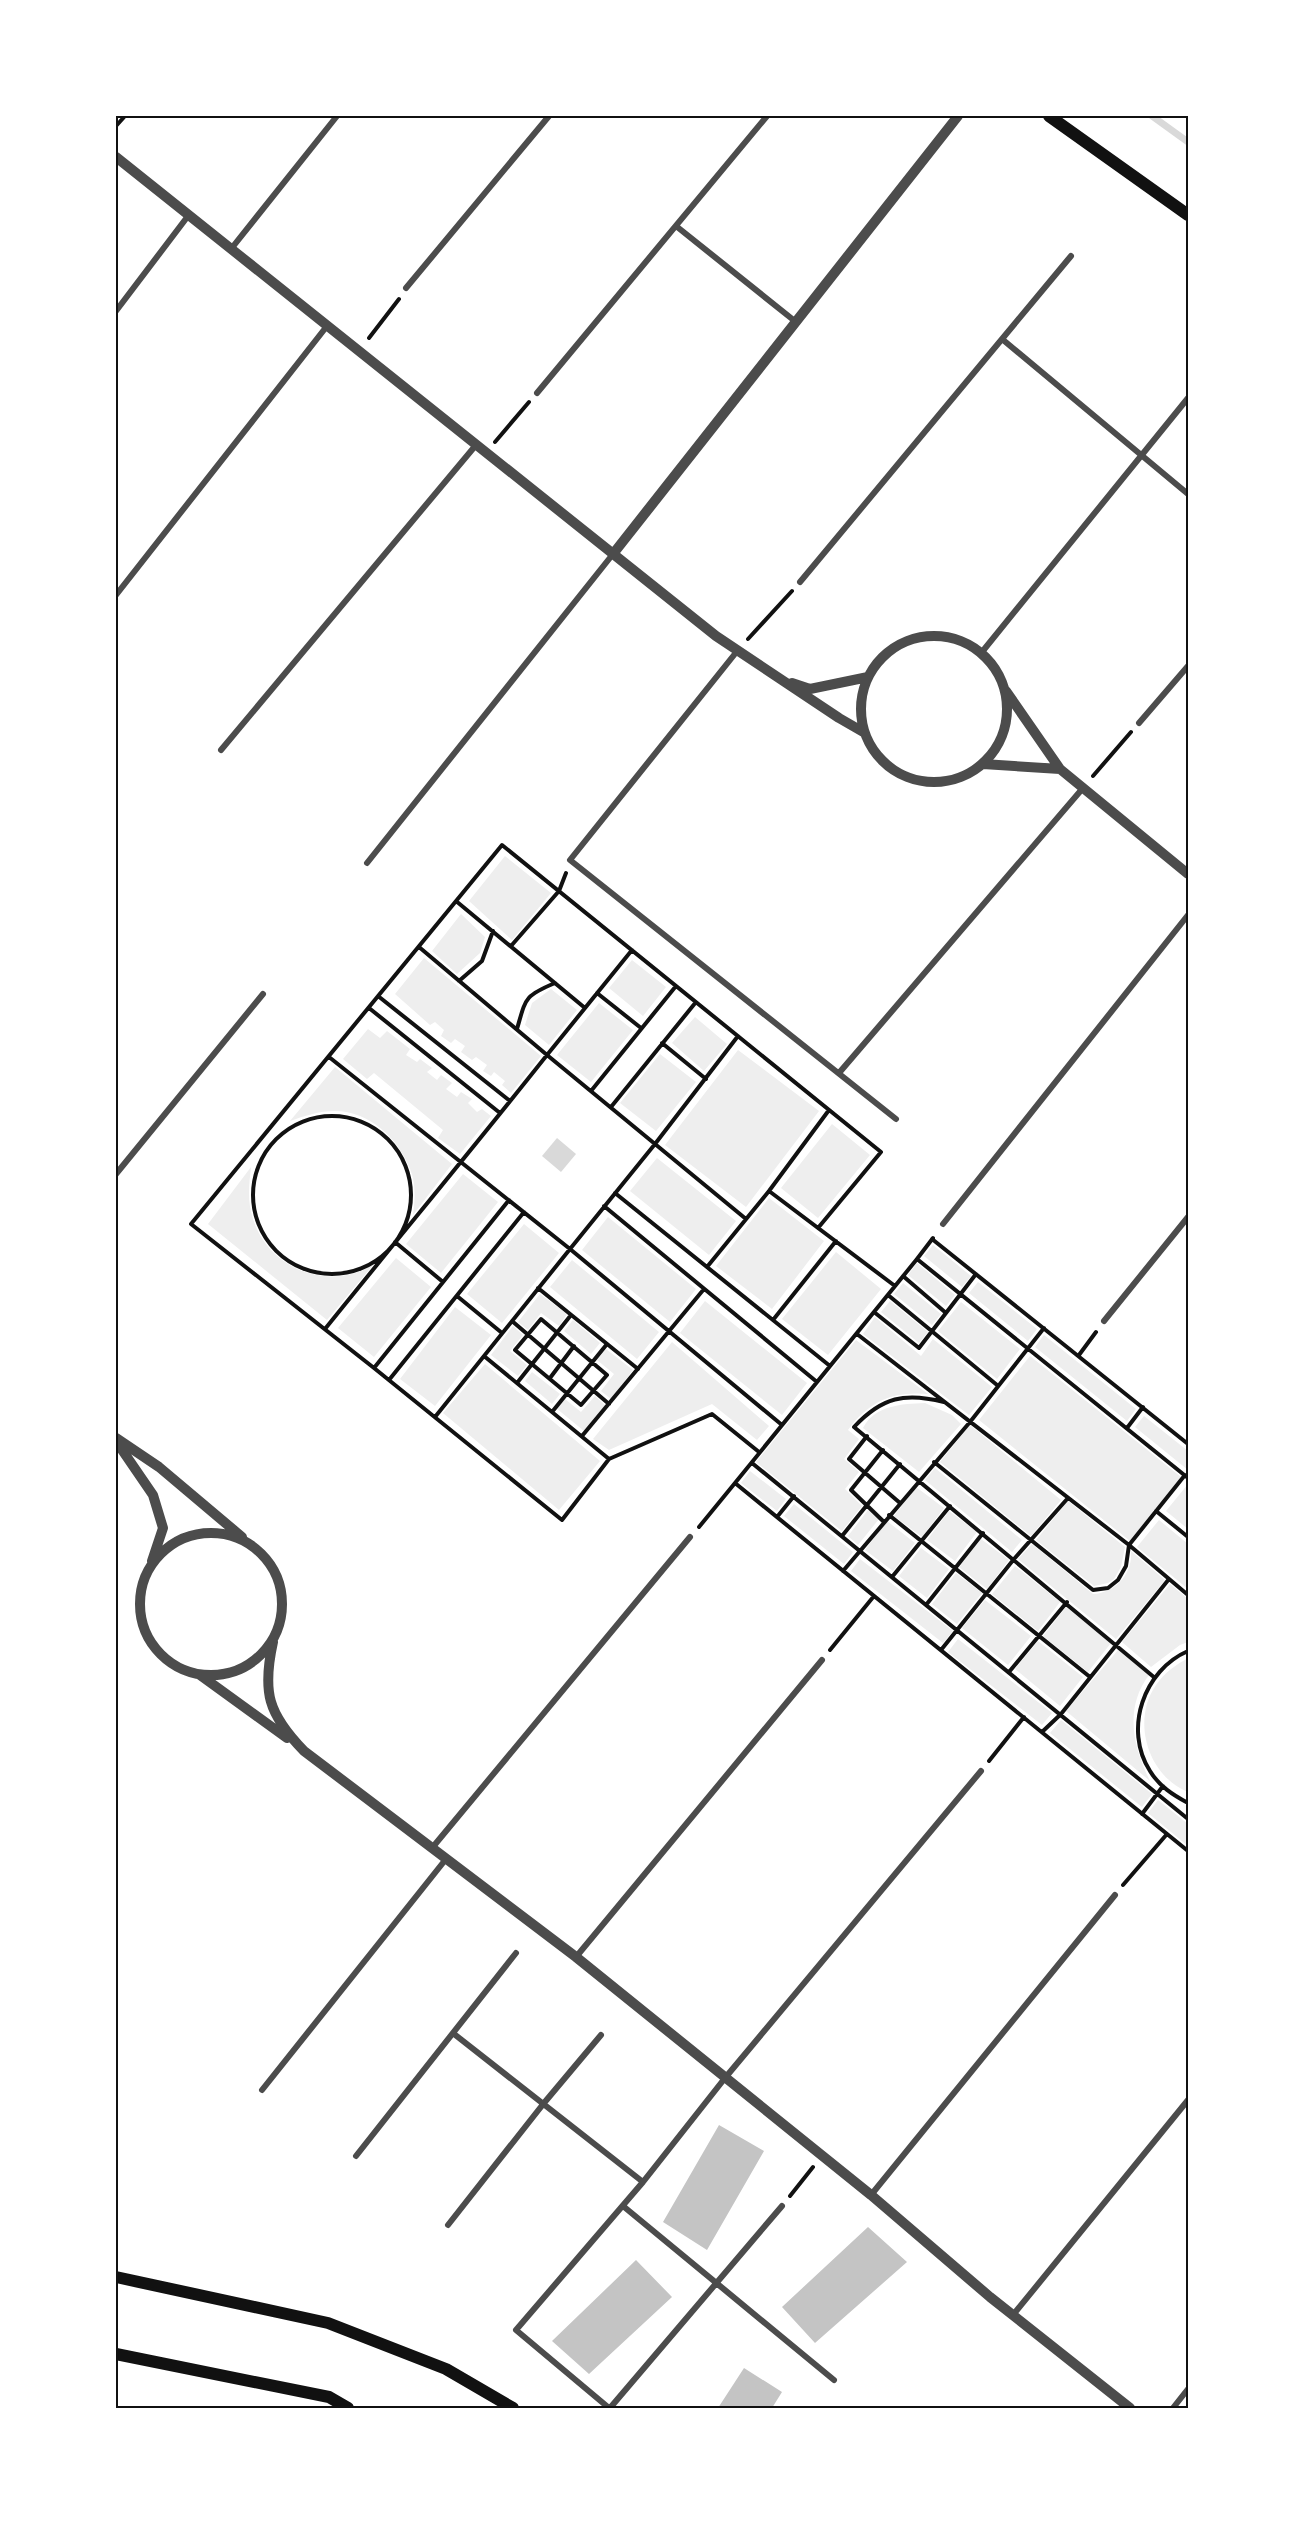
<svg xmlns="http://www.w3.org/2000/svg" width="1304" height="2524" font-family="Literata,serif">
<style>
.green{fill:#eee}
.water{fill:#d9d9d9}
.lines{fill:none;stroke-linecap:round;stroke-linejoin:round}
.stream{stroke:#d9d9d9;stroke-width:7}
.building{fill:#c4c4c4}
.path{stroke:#111;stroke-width:4}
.minor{stroke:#4c4c4c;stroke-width:6}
.tertiary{stroke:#4c4c4c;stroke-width:10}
.secondary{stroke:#111;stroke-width:12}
.neatline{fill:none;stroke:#111;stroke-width:2}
</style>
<rect width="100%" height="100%" fill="#fff"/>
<path class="green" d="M 505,856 L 551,893 L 512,940 L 469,901 Z
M 461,914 L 485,937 L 480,953 L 457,974 L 432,951 Z
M 424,958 L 541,1056 L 511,1093 L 502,1085 L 505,1081 L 494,1072 L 491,1076 L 483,1071 L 487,1065 L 476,1057 L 472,1060 L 461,1052 L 465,1046 L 455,1039 L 451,1043 L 441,1036 L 444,1030 L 435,1022 L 430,1025 L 395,994 Z
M 632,960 L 666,987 L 643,1016 L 609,988 Z
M 551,989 L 577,1010 L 549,1045 L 525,1025 L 532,1003 Z
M 599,1003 L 633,1030 L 591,1082 L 557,1055 Z
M 695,1017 L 727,1044 L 704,1071 L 672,1043 Z
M 368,1029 L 380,1038 L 387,1031 L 410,1049 L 406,1055 L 417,1062 L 420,1059 L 432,1068 L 427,1072 L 437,1080 L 441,1075 L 452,1083 L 446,1089 L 457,1097 L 461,1092 L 472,1099 L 468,1103 L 477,1112 L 482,1109 L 491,1116 L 460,1154 L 438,1138 L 443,1130 L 374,1073 L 367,1079 L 343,1059 Z
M 738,1050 L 819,1111 L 746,1207 L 665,1145 Z
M 660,1054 L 696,1082 L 656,1131 L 620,1103 Z
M 335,1067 L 452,1164 L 413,1215 C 415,1200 416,1183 410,1169 C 398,1138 369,1111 335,1111 C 319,1111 304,1116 290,1121 Z
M 832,1124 L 870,1155 L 818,1218 L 781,1188 Z
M 657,1158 L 736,1221 L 709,1255 L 630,1191 Z
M 251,1167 C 249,1185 247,1201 253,1219 C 269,1269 329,1293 374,1264 L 327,1320 L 208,1224 Z
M 463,1174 L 498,1202 L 441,1273 L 406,1244 Z
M 769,1198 L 824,1241 L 772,1309 L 716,1266 Z
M 608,1217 L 696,1289 L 670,1322 L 582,1250 Z
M 524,1224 L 559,1253 L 502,1323 L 467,1294 Z
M 933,1245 L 971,1276 L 962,1287 L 924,1256 Z
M 836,1252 L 881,1289 L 828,1355 L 782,1319 Z
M 396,1258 L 431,1287 L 374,1357 L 338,1328 Z
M 572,1260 L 659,1332 L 637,1359 L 550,1287 Z
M 917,1263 L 955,1295 L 946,1306 L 908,1275 Z
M 978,1282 L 1037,1329 L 1028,1341 L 969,1293 Z
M 903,1283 L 941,1314 L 932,1325 L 894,1294 Z
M 540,1294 L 567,1314 L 559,1326 L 541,1313 L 528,1330 L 518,1322 Z
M 705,1301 L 807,1383 L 782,1415 L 680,1333 Z
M 890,1301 L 928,1332 L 919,1343 L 881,1312 Z
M 961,1302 L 1020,1349 L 997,1379 L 938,1331 Z
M 455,1307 L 491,1335 L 435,1406 L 400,1379 Z
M 875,1317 L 921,1356 L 933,1339 L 992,1387 L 969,1415 L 863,1334 Z
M 573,1320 L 600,1343 L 591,1354 L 564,1331 Z
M 513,1326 L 523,1335 L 510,1351 L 527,1365 L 518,1376 L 491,1355 Z
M 1044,1335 L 1136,1409 L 1127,1421 L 1035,1347 Z
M 856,1340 L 928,1394 C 893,1391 869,1401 848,1430 L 859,1439 L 844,1459 L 859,1472 L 845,1489 L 862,1506 L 842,1531 L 756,1462 Z
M 672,1342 L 769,1426 L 757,1440 L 712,1404 L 609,1450 L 593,1439 Z
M 606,1349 L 633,1370 L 611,1399 L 601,1391 L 614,1374 L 597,1360 Z
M 1030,1356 L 1181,1477 L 1130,1541 L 979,1420 Z
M 485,1364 L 600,1461 L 559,1510 L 443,1413 Z
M 532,1372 L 560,1394 L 552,1404 L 525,1381 Z
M 595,1396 L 606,1406 L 584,1431 L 556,1408 L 565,1399 L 581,1412 Z
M 925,1403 L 952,1415 L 961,1424 L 919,1472 L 863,1428 C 875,1405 902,1404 925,1403 Z
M 1144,1416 L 1188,1451 L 1188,1470 L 1135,1427 Z
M 970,1425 L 1061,1500 L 1031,1536 L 940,1462 Z
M 935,1468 L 1022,1540 L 1012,1552 L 925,1480 Z
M 750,1471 L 786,1499 L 777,1511 L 741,1483 Z
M 1188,1484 L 1188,1529 L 1166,1511 Z
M 916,1487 L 944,1508 L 922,1537 L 894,1516 Z
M 1068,1501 L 1125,1547 L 1121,1567 L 1114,1579 L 1108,1583 L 1094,1586 L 1036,1540 Z
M 794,1504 L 853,1552 L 844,1564 L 784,1516 Z
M 868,1510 L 879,1519 L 858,1545 L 848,1536 Z
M 949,1511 L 977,1532 L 955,1561 L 927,1540 Z
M 1159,1520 L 1188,1544 L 1188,1589 L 1137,1547 Z
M 887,1521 L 915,1543 L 893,1571 L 865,1550 Z
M 981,1539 L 1009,1560 L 987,1589 L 959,1567 Z
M 1032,1544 L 1093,1594 C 1115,1593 1133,1574 1131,1551 L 1165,1580 L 1116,1639 L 1018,1559 Z
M 921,1548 L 949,1569 L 927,1598 L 899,1576 Z
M 860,1559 L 953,1631 L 943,1643 L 851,1571 Z
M 1015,1566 L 1060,1602 L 1038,1631 L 992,1594 Z
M 956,1573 L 982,1593 L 957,1624 L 932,1604 Z
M 1170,1584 L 1188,1599 L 1188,1642 L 1180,1645 L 1151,1667 L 1122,1642 Z
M 985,1600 L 1031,1636 L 1008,1665 L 962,1628 Z
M 1066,1607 L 1111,1643 L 1088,1672 L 1043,1636 Z
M 958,1639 L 1052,1713 L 1042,1725 L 948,1652 Z
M 1038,1641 L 1083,1677 L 1060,1706 L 1015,1669 Z
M 1118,1650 L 1149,1675 C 1124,1708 1133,1747 1150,1781 L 1066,1711 Z
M 1188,1658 L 1188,1792 C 1148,1776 1131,1721 1156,1685 C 1165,1672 1176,1665 1188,1658 Z
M 1061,1720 L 1152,1794 L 1142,1807 L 1050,1733 Z
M 1158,1800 L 1188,1824 L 1188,1846 L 1148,1813 Z"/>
<path class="water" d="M 557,1138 L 576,1154 L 561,1172 L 542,1156 Z"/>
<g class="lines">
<path class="stream" d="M 1152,116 L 1188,142"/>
</g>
<path class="building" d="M 719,2125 L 764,2151 L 707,2250 L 663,2222 Z
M 868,2227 L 907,2262 L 815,2343 L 782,2307 Z
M 636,2260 L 672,2297 L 589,2374 L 552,2341 Z
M 744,2368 L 782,2392 L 772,2408 L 718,2408 Z"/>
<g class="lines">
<path class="path" d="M 116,126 L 125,116
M 369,338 L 399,299
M 495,442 L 529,402
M 748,639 L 792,591
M 1093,776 L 1131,732
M 456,901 L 585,1008
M 511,946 L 559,891 L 566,873
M 419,947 L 547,1055 L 632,950
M 459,981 L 482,961 L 493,931
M 597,993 L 641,1028
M 378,996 L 510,1101
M 369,1008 L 500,1113
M 517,1029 C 526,998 524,996 555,983
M 738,1036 L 655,1144 L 746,1219
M 662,1043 L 706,1079
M 591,1091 L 676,986
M 611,1107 L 696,1002
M253 1195a79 79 0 1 1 158 0a79 79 0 1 1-158 0Z
M 769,1191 L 895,1286
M 615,1193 L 830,1366
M 604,1206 L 817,1382
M 932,1239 L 1188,1444
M 395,1242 L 443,1282
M 917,1259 L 933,1238
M 707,1267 L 769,1191 L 829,1110
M 903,1276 L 946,1313
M 538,1288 L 638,1369
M 888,1295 L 997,1385
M 457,1296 L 502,1333
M 874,1312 L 919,1348 L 976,1274
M 541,1319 L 607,1375 L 581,1405 L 515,1350 Z
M 773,1320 L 836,1241
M 512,1321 L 609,1404
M 325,1329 C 399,1237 474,1147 547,1055 L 655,1144 L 570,1249 L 329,1057
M 857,1334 L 1129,1545 L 1188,1595
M 1079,1355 L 1096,1332
M 484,1356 L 609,1459
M 374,1368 L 509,1200
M 550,1378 L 574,1346
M 389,1380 L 524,1212
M 517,1383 L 571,1315
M 944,1402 C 905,1392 882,1397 854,1427 L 1155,1678
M 552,1412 L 607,1344
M 435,1417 L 570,1249 L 782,1425
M 1127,1428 L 1143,1407
M 582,1436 L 704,1289
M 867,1436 L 849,1459 L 900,1503
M 883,1450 L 851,1490 L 884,1522
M 759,1452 L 712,1414 L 609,1459 L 562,1520 L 374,1368 L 191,1224 L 502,845 L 881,1152 L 818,1228
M 934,1462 L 1093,1590 L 1108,1588 L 1118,1580 L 1126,1566 L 1129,1545 L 1185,1475
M 752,1463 L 1188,1819
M 1188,1478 L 917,1259 L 735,1483 L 1188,1851
M 1156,1511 L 1188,1537
M 889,1515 L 1090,1677
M 777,1517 L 794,1496
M 699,1527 L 735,1483
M 842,1536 L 900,1464
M 843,1571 L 970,1422 L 1044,1328
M 892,1577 L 950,1506
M 926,1605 L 983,1533
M 830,1650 L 874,1596
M 941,1650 L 1014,1559 L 1068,1498
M 1188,1651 C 1144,1670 1123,1729 1150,1771 C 1159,1786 1173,1795 1188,1803
M 1009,1672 L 1067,1602
M 1042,1732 L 1061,1714 L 1169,1579
M 989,1761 L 1024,1717
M 1142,1814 L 1163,1786
M 1123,1885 L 1167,1834
M 790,2196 L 813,2167"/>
<path class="minor" d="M 676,226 L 796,322
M 231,249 L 337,116
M 406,288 L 549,116
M 116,311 L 188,216
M 1002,339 L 1188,494
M 537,393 L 767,116
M 800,582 L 1071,256
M 116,595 L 327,326
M 738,650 L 570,860 L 896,1119
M 982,652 L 1188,398
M 1139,723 L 1188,666
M 221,750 L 476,445
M 367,863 L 613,554
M 839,1073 L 1083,788
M 116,1174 L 263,994
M 943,1224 L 1188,915
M 1104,1321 L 1188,1217
M 432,1848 L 690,1537
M 576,1957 L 822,1660
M 454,2034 L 643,2182
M 262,2090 L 446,1859
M 356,2156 L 516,1953
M 871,2195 L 1115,1895
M 623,2206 L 834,2380
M 448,2225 L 544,2103 L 601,2035
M 1013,2315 L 1188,2100
M 609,2408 L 516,2330 L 643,2182 L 725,2078 L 981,1771
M 610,2408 L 782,2206
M 1173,2408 L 1188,2389"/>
<path class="tertiary" d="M 116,157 L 716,636 L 839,718 L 865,733
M 613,554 L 958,116
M861 709a73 73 0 1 1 146 0a73 73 0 1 1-146 0Z
M 792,683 L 810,689 L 868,677
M 1006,691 L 1060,769 L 1188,874
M 983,764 L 1060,769
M 116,1438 L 159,1467 L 242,1537
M 116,1441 L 153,1495 L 163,1528 L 152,1561
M140 1604a71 71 0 1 1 142 0a71 71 0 1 1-142 0Z
M 273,1642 C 262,1692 268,1714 304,1751 L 576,1957 L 871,2195 L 990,2297 L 1130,2408
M 200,1675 L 287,1738"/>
<path class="secondary" d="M 1049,116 L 1188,215
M 116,2277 L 328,2323 L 446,2369 L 513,2408
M 116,2354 L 329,2397 L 348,2408"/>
</g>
<rect width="1304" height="2524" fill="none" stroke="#ffffff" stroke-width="234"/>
<rect x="117" y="117" width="1070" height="2290" class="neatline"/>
</svg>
